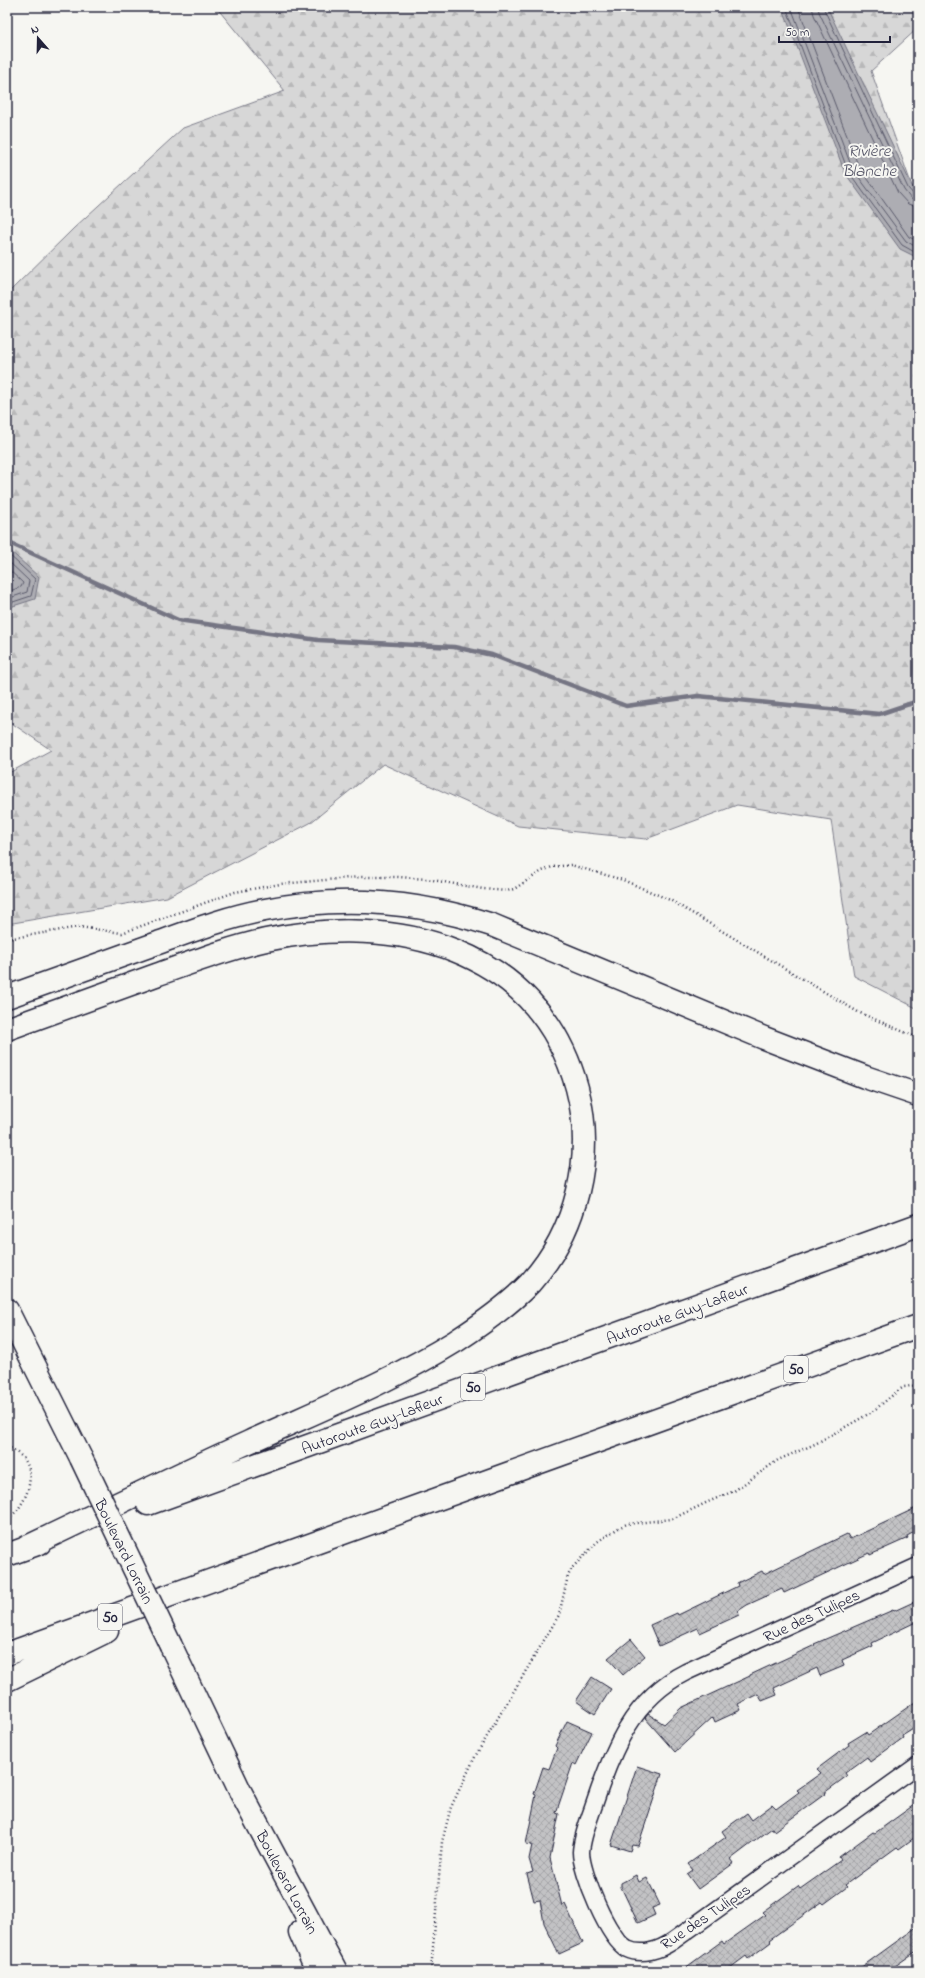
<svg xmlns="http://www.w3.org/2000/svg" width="925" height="1978" font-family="'Indie Flower',sans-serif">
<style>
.forest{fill:url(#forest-firs);stroke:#7c7c89}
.water{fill:#adadb3;stroke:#757583}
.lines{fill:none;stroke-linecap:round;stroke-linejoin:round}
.shore{stroke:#5a5a6b;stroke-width:1}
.stream{stroke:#757583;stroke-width:4.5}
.building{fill:url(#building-cross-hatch);stroke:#22223b}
.street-casing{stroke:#22223b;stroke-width:19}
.secondary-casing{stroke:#22223b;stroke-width:25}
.highway-casing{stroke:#22223b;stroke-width:25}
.path{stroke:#22223b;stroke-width:2.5;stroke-dasharray:1 3;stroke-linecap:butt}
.street{stroke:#f6f6f2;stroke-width:16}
.secondary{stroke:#f6f6f2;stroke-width:22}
.highway{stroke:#f6f6f2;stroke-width:22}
.secondary-bridge-casing{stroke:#22223b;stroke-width:25;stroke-linecap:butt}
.secondary-bridge{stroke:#f6f6f2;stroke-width:22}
.labels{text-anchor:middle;stroke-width:4;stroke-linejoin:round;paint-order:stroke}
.shield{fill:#f6f6f2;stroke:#626272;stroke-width:1}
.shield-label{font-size:15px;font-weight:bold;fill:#22223b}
.street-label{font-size:16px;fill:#22223b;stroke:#f6f6f2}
.water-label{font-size:17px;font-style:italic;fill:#535365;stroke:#f6f6f2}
</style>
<defs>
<pattern id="forest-firs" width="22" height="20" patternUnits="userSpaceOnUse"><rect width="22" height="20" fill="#d7d7d7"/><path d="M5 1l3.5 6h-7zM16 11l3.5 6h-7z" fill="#b8b8b9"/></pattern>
<pattern id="building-cross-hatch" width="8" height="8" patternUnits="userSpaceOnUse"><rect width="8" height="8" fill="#c2c2c4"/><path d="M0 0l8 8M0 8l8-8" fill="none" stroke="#a6a6a9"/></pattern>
</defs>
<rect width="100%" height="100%" fill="#f6f6f2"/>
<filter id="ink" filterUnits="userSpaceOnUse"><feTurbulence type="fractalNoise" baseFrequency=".025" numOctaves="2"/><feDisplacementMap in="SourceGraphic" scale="8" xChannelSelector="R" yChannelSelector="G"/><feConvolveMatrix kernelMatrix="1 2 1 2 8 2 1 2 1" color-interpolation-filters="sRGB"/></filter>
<g filter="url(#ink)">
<path class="forest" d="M 216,7 L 918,7 L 918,28 L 871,71 L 912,186 L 918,194 L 918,1009 L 854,976 L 831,820 L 737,805 L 646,839 L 518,826 L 383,764 L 310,823 L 167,897 L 7,924 L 7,774 L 51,750 L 7,720 L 7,294 L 74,228 L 183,128 L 285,91 Z"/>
<path class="water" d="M 782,7 L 827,7 L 912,186 L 918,194 L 918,258 L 900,249 L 845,173 Z
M 7,548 L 39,577 L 35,599 L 7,608 Z"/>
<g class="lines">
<path class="shore" d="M 786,7 L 848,171 L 902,245 L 918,254
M 791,7 L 852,168 L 906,241 L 918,248
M 798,7 L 858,165 L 909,237 L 918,241
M 812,7 L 814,15 L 898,193 L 908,204 L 918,207
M 818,7 L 819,12 L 904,190 L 911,199 L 918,201
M 823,7 L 908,188 L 914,195 L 918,196
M 7,553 L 35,579 L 31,596 L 7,604
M 7,560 L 29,581 L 27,592 L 7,599
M 7,568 L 23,583 L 21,587 L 7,592"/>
<path class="stream" d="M 7,542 L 178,620 L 318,640 L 454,647 L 492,655 L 626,706 L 698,696 L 879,714 L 918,701"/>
</g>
<path class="building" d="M 918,1507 L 918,1530 L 907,1536 L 908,1538 L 870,1555 L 869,1553 L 784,1593 L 782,1589 L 747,1605 L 738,1611 L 739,1615 L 700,1633 L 698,1628 L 659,1646 L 650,1625 L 677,1613 L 678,1615 L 738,1586 L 737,1583 L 762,1571 L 764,1574 L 847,1534 L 850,1539 Z
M 918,1600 L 918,1621 L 872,1643 L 873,1646 L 842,1660 L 844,1666 L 820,1676 L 817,1668 L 774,1688 L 777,1695 L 762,1701 L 758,1694 L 738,1704 L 741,1710 L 715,1722 L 713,1717 L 675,1752 L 645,1718 L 648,1714 L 664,1724 L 681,1708 L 750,1676 L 750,1675 L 765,1668 L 815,1645 L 814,1644 L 893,1610 L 894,1611 Z
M 631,1639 L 645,1656 L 623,1675 L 608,1658 Z
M 592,1677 L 611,1689 L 595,1714 L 576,1701 Z
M 918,1700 L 918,1726 L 902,1736 L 903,1738 L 870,1762 L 867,1757 L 845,1773 L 847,1776 L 824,1793 L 825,1794 L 774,1831 L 772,1828 L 731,1859 L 734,1863 L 698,1889 L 687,1874 L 693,1870 L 688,1864 L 726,1837 L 722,1831 L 747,1813 L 752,1820 L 772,1805 L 776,1809 L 799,1792 L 797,1790 L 821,1773 L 817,1769 L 849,1745 L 848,1743 L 866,1732 L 868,1735 Z
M 567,1721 L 592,1732 L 576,1765 L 573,1763 L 556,1813 L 559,1814 L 550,1858 L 562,1906 L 565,1904 L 583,1943 L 559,1954 L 544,1923 L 540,1900 L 534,1901 L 527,1874 L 533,1872 L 529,1859 L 532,1845 L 526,1844 L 536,1795 L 534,1794 L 543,1767 L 549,1769 L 557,1748 L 555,1746 Z
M 637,1766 L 662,1774 L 638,1846 L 632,1845 L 630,1851 L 611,1845 Z
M 918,1802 L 918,1835 L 899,1849 L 897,1847 L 845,1885 L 847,1887 L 824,1904 L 822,1902 L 769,1940 L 771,1942 L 748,1959 L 746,1956 L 726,1971 L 681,1971 L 722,1941 L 724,1944 L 765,1915 L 762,1912 L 798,1886 L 800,1889 L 841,1860 L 839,1857 L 873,1832 L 875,1833 Z
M 636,1875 L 639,1882 L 647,1878 L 660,1905 L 652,1908 L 655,1915 L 638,1923 L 621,1887 L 621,1883 Z
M 918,1926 L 918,1950 L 888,1971 L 856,1971 Z"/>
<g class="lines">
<defs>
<path id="street" d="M 918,1566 L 686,1672 C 632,1699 612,1751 594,1805 C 589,1820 582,1836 581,1852 C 581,1872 608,1939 627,1949 C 642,1956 660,1950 673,1941 L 918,1765"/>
<path id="secondary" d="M 7,1310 L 81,1458
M 171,1646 L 241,1793 L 336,1971
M 300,1932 L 317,1971"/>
<path id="highway" d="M 7,997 C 56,979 106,962 155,944 C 191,931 227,917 265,910 C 341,895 418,901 492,925 L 764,1038 L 865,1077 L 918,1095
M 7,1029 C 57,1011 107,993 156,975 C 193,962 229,948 266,940 C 395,913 538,946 577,1088 C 595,1156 577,1231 530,1283 C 508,1306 482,1324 456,1341 C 390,1382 319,1410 249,1442 C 174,1476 101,1512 27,1547
M 148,1504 L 918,1225
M 7,1555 L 40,1543
M 7,1654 L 918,1326
M 7,1680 L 107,1631"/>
</defs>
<use href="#street" class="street-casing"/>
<use href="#secondary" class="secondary-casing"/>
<use href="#highway" class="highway-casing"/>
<path class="path" d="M 7,939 L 79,927 L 122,933 L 235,892 L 280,884 L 360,877 L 398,877 L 427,879 L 483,889 L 507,891 L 514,889 L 542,871 L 552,867 L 571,865 L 623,880 L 670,900 L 858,1012 L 918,1038
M 7,1446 C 13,1450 20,1454 24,1459 C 38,1477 24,1509 7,1519
M 431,1971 L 442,1842 L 451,1807 L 476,1755 L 559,1615 L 568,1576 L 572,1568 L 597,1542 L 620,1527 L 627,1524 L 672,1519 L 708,1502 L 734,1491 L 778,1460 L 815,1444 L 872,1412 L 899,1390 L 904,1387 L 918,1385"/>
<use href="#street" class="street"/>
<use href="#secondary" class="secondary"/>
<use href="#highway" class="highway"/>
<defs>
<path id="secondary-bridge" d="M 81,1458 L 171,1646"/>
</defs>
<use href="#secondary-bridge" class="secondary-bridge-casing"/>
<use href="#secondary-bridge" class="secondary-bridge"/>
</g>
</g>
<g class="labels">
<g class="shield">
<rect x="784" y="1356" width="24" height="26" rx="3"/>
<rect x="461" y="1374" width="24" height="26" rx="3"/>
<rect x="98" y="1604" width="24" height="26" rx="3"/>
</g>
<g class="shield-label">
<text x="796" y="1374">50</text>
<text x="473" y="1392">50</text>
<text x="110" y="1622">50</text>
</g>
<g class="street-label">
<text transform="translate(677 1313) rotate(-20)" y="6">Autoroute Guy-Lafleur</text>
<text transform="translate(372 1423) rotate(-20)" y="6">Autoroute Guy-Lafleur</text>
<text transform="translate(125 1551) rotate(64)" y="6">Boulevard Lorrain</text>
<text transform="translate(811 1615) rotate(-25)" y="6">Rue des Tulipes</text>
<text transform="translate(288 1882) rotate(62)" y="6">Boulevard Lorrain</text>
<text transform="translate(705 1916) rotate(-34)" y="6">Rue des Tulipes</text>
</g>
<g class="water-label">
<text x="869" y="156">Rivière<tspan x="869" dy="20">Blanche</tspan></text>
</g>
</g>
<rect width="925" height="1978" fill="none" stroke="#f6f6f2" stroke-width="24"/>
<rect x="12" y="12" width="901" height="1954" fill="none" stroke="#22223b" stroke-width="1.5" filter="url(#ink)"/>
<g transform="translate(38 38) rotate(340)" stroke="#f6f6f2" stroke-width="3" paint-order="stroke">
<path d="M0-3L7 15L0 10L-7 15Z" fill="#22223b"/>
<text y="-6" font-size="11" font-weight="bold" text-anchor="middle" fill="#22223b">N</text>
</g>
<path d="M779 36v6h111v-6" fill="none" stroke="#22223b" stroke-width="2"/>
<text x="785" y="36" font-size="12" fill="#22223b" stroke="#f6f6f2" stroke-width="3" paint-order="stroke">50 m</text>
</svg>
